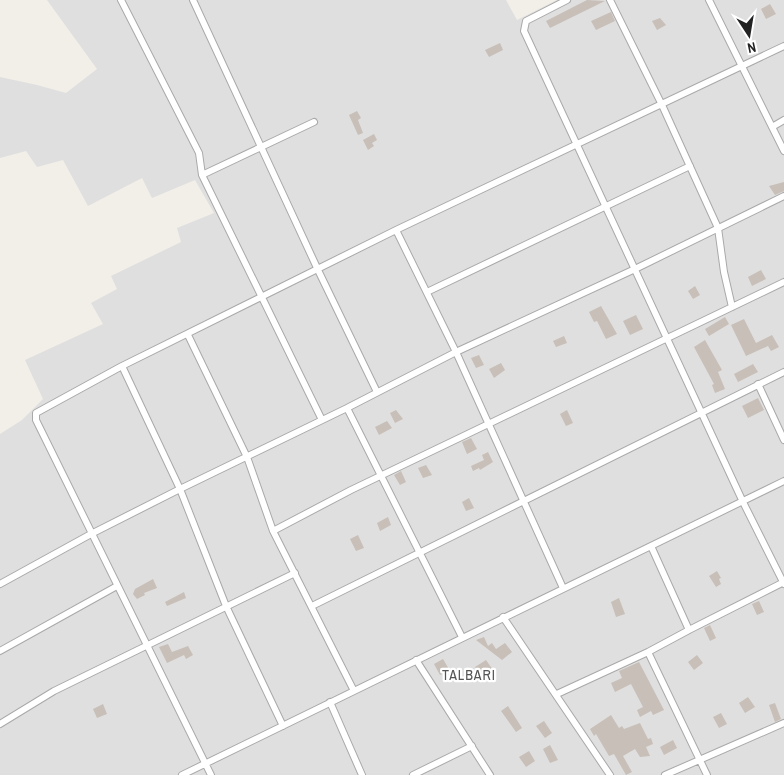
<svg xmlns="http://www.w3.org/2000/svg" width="784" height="775" font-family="'Archivo Narrow',sans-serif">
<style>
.residential{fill:#e0dfdf}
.building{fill:#c7bfb8}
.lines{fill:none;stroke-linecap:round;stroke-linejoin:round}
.minor-casing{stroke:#a9a9a9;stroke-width:8}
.minor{stroke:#fff;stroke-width:6}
.labels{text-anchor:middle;stroke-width:4.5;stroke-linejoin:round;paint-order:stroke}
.neighbourhood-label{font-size:14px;letter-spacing:1px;fill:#555;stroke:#fff}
</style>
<rect width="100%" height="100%" fill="#f2efe9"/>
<path class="residential" d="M 47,0 L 506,0 L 517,20 L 557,0 L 784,0 L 784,775 L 0,775 L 0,434 L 22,420 L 43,399 L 25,360 L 103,324 L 91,303 L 117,289 L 111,276 L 181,242 L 177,228 L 214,213 L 195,180 L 152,198 L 142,178 L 88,206 L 63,160 L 37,167 L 26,151 L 0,158 L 0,77 L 37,85 L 66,93 L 97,69 Z"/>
<path class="building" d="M 587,0 L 605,1 L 550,28 L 546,21 Z
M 770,4 L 776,14 L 766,19 L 761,9 Z
M 611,12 L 615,21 L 596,30 L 591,21 Z
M 660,18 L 666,25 L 657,30 L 652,21 Z
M 500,43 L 503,50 L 489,57 L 485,50 Z
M 357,111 L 361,118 L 358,120 L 363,133 L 358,135 L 349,115 Z
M 374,134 L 377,140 L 372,143 L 374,146 L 368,150 L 363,140 Z
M 784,182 L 784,191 L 775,195 L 769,186 Z
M 761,270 L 766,279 L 752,286 L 748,277 Z
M 695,286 L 700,295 L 693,299 L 688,291 Z
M 601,306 L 617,334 L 606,339 L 597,321 L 594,322 L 589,312 Z
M 636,315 L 643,329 L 630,335 L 623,321 Z
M 725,317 L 729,324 L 709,336 L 705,329 Z
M 744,319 L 756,343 L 772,335 L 779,347 L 771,351 L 768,346 L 746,356 L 731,325 Z
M 564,336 L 567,343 L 556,347 L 553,341 Z
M 705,340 L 722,370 L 718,372 L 725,389 L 715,393 L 712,385 L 714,384 L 694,347 Z
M 479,355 L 484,365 L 476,368 L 471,358 Z
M 501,363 L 505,370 L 494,378 L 489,369 Z
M 753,364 L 758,372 L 738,382 L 734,374 Z
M 758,398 L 764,410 L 748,418 L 742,406 Z
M 396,410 L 403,419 L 395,423 L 390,413 Z
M 567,410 L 573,423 L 566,426 L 560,414 Z
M 387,421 L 392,428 L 379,435 L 375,427 Z
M 471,438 L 477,449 L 467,454 L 462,442 Z
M 488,452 L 493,462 L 480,470 L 479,468 L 473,471 L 471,466 L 484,460 L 482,455 Z
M 426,465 L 432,475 L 423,478 L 418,468 Z
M 401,471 L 406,482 L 400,485 L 394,475 Z
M 469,498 L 474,508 L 466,511 L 462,502 Z
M 388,517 L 391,525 L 380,531 L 377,523 Z
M 358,535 L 364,548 L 356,551 L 350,539 Z
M 717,571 L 721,578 L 719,579 L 721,584 L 716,587 L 709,576 Z
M 153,579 L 157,588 L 144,593 L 145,595 L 137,599 L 133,594 L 135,589 Z
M 184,592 L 186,598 L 167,606 L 165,602 Z
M 619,598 L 625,614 L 616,617 L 611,602 Z
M 759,601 L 764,612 L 757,615 L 752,604 Z
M 710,625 L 716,638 L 710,641 L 704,628 Z
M 484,637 L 488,646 L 492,643 L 496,649 L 505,643 L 512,652 L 502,660 L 476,640 Z
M 168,644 L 172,652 L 188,646 L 193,655 L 186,659 L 184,655 L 167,663 L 159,647 Z
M 697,655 L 703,663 L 694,670 L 688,662 Z
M 443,659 L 450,671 L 440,675 L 434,664 Z
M 486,660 L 493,670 L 482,677 L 475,667 Z
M 639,662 L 664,710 L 653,715 L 651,711 L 640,717 L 637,710 L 643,707 L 631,684 L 615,692 L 611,683 L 622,678 L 619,671 Z
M 748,697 L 755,707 L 745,713 L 739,703 Z
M 775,703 L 781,719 L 775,722 L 769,705 Z
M 103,704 L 107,714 L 97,718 L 93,709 Z
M 508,706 L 522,728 L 516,732 L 501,711 Z
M 721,713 L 727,724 L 719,728 L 713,717 Z
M 611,715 L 619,728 L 622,726 L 624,729 L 640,723 L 648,739 L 651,738 L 653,744 L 646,747 L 650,756 L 640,757 L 635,749 L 623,756 L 632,772 L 626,775 L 614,754 L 609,756 L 596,734 L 594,736 L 590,729 Z
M 544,721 L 552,733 L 545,738 L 536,726 Z
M 673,740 L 677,748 L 664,755 L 660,747 Z
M 550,745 L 558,760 L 550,763 L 543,749 Z
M 529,751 L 535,761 L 526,767 L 519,757 Z"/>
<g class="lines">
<defs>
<path id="minor" d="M 121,0 L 199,153 L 202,175 L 322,420
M 193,0 L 318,270 L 377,392
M 567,0 L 526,21 L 524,31 L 743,502 L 784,584
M 610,0 L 662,105 L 718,228 L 724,272 L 732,307
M 709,0 L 784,151
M 772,127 L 784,120
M 202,175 L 314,122
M 396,230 L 456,352 L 563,588
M 427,292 L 690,166
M 188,335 L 247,457 L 273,531 L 354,691
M 122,366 L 180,489 L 226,606 L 283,726
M 758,384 L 784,440
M 347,408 L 462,637
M 273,531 L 351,490 L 784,282
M 651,546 L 689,630
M 0,584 L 91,534 L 180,489 L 347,408 L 456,352 L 635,269 L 784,196
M 312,606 L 784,372
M 503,617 L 610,775
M 0,651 L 117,586
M 648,652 L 707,775
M 416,660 L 490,775
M 557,694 L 648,652 L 689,630 L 784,582
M 330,702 L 362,775
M 0,724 L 54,691 L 295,573
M 182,775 L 784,481
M 211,775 L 36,420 L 36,413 L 122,366 L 396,230 L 784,46
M 413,775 L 472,746
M 665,775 L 784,723"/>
</defs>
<use href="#minor" class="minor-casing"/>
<use href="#minor" class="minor"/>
</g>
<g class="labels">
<g class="neighbourhood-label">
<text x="469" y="680">TALBARI</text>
</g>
</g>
<g transform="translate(749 35) rotate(168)" stroke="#ffffff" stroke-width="4" paint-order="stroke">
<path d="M0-4L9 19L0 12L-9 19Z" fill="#222222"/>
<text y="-8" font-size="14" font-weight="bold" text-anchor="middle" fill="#222222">N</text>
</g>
</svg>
